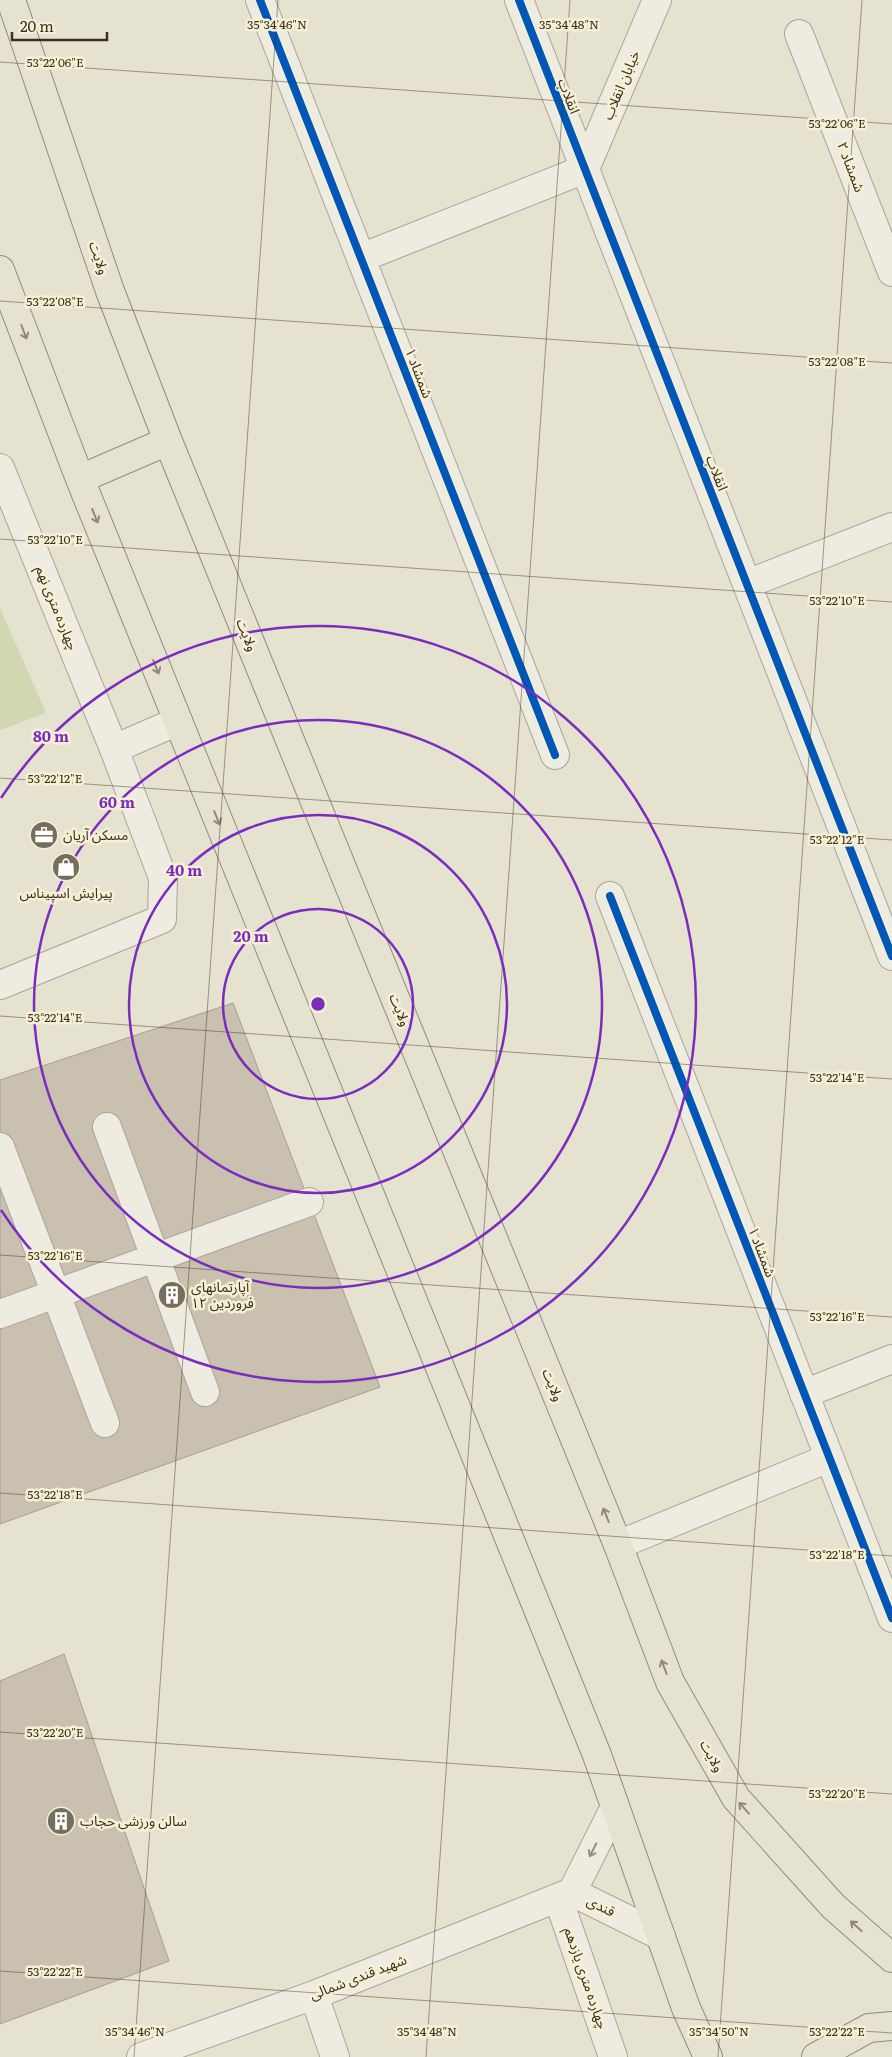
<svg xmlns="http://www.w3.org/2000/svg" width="892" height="2057" font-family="Literata,'Noto Sans Arabic',serif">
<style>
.green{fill:#d1d7b1}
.building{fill:#cac0af;stroke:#a69e8e}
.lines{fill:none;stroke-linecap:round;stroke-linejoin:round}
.minor-casing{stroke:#aba697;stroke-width:30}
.major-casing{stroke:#908c7e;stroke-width:30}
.minor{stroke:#eeebe0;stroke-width:28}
.major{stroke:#e5e2d2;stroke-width:28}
.cycleway-casing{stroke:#f6f1d5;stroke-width:11}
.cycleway{stroke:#0057b8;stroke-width:8}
.oneway{stroke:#908978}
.oneway2{stroke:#948e80}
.ticks{fill:none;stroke:#3a301f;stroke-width:1;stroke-opacity:0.45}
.ring{fill:none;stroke:#7b2cbf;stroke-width:2.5}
.labels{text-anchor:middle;stroke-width:5;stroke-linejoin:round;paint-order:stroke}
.street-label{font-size:14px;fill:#3a301f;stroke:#f6f1d5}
.poi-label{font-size:14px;fill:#3a301f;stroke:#f6f1d5;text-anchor:start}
.ticks-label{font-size:12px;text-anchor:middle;fill:#3a301f;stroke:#f6f1d5;stroke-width:5;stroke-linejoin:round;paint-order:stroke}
.centre{fill:#7b2cbf;stroke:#f6f1d5;stroke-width:2.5}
.ring-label{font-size:15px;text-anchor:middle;font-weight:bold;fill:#7b2cbf;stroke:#f6f1d5;stroke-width:5;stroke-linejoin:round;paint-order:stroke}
</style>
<rect width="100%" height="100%" fill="#e5e2cf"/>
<path class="green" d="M 0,608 L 46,713 L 0,730 Z"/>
<path class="building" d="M 233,1003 L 380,1387 L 0,1524 L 0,1080 Z
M 64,1654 L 169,1961 L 0,2024 L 0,1681 Z"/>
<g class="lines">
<defs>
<path id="minor" d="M 260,0 L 555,755
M 519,0 L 892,956
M 799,34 L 892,272
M 361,258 L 585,169 L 657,0
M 0,468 L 114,749
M 747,584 L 892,527
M 610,896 L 892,1618
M 0,985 L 162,919 L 163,878 L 114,749 L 178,721
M 107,1127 L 205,1392
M 0,1147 L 105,1423
M 0,1314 L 309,1202
M 804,1394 L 892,1359
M 618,1545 L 829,1458
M 615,1807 L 572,1892 L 661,1936
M 558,1898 L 613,2057
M 314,1995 L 335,2057
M 141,2057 L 314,1995 L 572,1892"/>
<path id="major" d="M 11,0 L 110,291 L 168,441 L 618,1545 L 670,1682 L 736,1798 L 833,1906 L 892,1958
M 0,270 L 80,479 L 597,1755 L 686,2008 L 708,2057
M 80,479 L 168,441
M 816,2057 L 869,2028 L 892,2026"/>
</defs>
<use href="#minor" class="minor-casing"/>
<use href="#major" class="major-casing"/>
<use href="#minor" class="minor"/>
<use href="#major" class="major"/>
<defs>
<path id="cycleway" d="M 260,0 L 555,755
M 519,0 L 892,956
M 610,896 L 892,1618"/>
</defs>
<use href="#cycleway" class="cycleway-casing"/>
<use href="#cycleway" class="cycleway"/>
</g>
<defs><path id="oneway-shaft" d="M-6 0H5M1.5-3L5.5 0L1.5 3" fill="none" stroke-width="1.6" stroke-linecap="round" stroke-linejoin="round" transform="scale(1.25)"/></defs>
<g class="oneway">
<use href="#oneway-shaft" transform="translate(24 332) rotate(69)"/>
<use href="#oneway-shaft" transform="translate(95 516) rotate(68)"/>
<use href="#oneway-shaft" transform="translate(156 667) rotate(68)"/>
<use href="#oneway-shaft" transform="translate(217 818) rotate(68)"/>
<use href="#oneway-shaft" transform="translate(606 1515) rotate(-112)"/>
<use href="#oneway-shaft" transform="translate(664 1667) rotate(-111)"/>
<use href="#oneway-shaft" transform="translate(744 1808) rotate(-132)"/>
<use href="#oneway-shaft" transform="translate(856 1926) rotate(-138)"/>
</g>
<use class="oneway2" href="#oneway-shaft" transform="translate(593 1850) rotate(117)"/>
<path class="ticks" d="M 0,62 L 892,124M 0,301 L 892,363M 0,539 L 892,602M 0,778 L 892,840M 0,1016 L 892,1079M 0,1255 L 892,1317M 0,1493 L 892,1556M 0,1732 L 892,1794M 0,1971 L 892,2033M 134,2057 L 278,0M 426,2057 L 570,0M 718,2057 L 862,0"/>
<g class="ring">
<circle cx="318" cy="1004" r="95"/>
<circle cx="318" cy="1004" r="189"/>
<circle cx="318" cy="1004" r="284"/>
<path d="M1 798A378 378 0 1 1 1 1210"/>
</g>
<defs>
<symbol id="office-disc" viewBox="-11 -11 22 22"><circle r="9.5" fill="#766e5d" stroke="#f6f1d5"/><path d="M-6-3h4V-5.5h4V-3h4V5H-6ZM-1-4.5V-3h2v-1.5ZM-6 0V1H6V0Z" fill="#fff"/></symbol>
<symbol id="shop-disc" viewBox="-11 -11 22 22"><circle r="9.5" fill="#766e5d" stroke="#f6f1d5"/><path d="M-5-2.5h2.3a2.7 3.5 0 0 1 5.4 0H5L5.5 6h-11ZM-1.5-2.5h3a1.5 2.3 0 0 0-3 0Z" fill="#fff"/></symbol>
<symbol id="building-disc" viewBox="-11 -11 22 22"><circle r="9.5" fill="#766e5d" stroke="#f6f1d5"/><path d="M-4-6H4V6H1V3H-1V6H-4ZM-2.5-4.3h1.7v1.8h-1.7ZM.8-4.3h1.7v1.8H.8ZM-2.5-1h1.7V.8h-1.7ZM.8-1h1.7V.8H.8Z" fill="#fff"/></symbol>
</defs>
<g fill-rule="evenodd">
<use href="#office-disc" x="28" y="819" width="32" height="32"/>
<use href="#shop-disc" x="50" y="851" width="32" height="32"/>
<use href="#building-disc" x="156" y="1279" width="32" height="32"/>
<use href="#building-disc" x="45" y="1805" width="32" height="32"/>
</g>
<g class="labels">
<g class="street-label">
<text transform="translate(621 85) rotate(-67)" y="5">خیابان انقلاب</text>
<text transform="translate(569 96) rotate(69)" y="5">انقلاب</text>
<text transform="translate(851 167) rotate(69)" y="5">شمشاد ۲</text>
<text transform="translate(99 258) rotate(71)" y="5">ولایت</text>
<text transform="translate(419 373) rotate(69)" y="5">شمشاد ۱</text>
<text transform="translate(717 473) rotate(69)" y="5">انقلاب</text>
<text transform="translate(57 608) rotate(68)" y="5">چهارده متری نهم</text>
<text transform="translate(247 635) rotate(68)" y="5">ولایت</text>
<text transform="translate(400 1010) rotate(68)" y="5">ولایت</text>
<text transform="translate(762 1252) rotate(69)" y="5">شمشاد ۱</text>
<text transform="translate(553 1385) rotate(68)" y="5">ولایت</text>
<text transform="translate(712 1756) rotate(61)" y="5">ولایت</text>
<text transform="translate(601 1906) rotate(26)" y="5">قندی</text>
<text transform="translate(358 1977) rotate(-21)" y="5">شهید قندی شمالی</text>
<text transform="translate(586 1978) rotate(71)" y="5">چهارده متری یازدهم</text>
</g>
<g class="poi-label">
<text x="63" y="840">مسکن آریان</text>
<text x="66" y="898" text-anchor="middle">پیرایش اسپیناس</text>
<text x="191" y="1292">آپارتمانهای<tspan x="191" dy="16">۱۲ فروردین</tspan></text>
<text x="80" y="1826">سالن ورزشی حجاب</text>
</g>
</g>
<g class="ticks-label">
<text x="277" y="29">35°34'46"N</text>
<text x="569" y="29">35°34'48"N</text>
<text x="55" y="67">53°22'06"E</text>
<text x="837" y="128">53°22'06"E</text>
<text x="55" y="306">53°22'08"E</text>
<text x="837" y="366">53°22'08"E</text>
<text x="55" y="544">53°22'10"E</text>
<text x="837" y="605">53°22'10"E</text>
<text x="55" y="783">53°22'12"E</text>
<text x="837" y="844">53°22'12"E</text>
<text x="55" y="1022">53°22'14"E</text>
<text x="837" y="1082">53°22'14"E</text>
<text x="55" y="1260">53°22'16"E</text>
<text x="837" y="1321">53°22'16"E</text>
<text x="55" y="1499">53°22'18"E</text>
<text x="837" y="1559">53°22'18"E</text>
<text x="55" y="1737">53°22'20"E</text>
<text x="837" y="1798">53°22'20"E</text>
<text x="55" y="1976">53°22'22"E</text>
<text x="837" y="2036">53°22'22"E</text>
<text x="135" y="2036">35°34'46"N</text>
<text x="427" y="2036">35°34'48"N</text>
<text x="719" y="2036">35°34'50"N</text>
</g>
<circle cx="318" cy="1004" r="8" class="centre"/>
<g class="ring-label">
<text x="51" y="742">80 m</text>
<text x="117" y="808">60 m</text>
<text x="184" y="876">40 m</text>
<text x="251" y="942">20 m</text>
</g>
<path d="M12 32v8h95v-8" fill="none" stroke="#3a301f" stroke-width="2.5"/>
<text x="20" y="32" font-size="15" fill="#3a301f" stroke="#f6f1d5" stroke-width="4" paint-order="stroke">20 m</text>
</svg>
